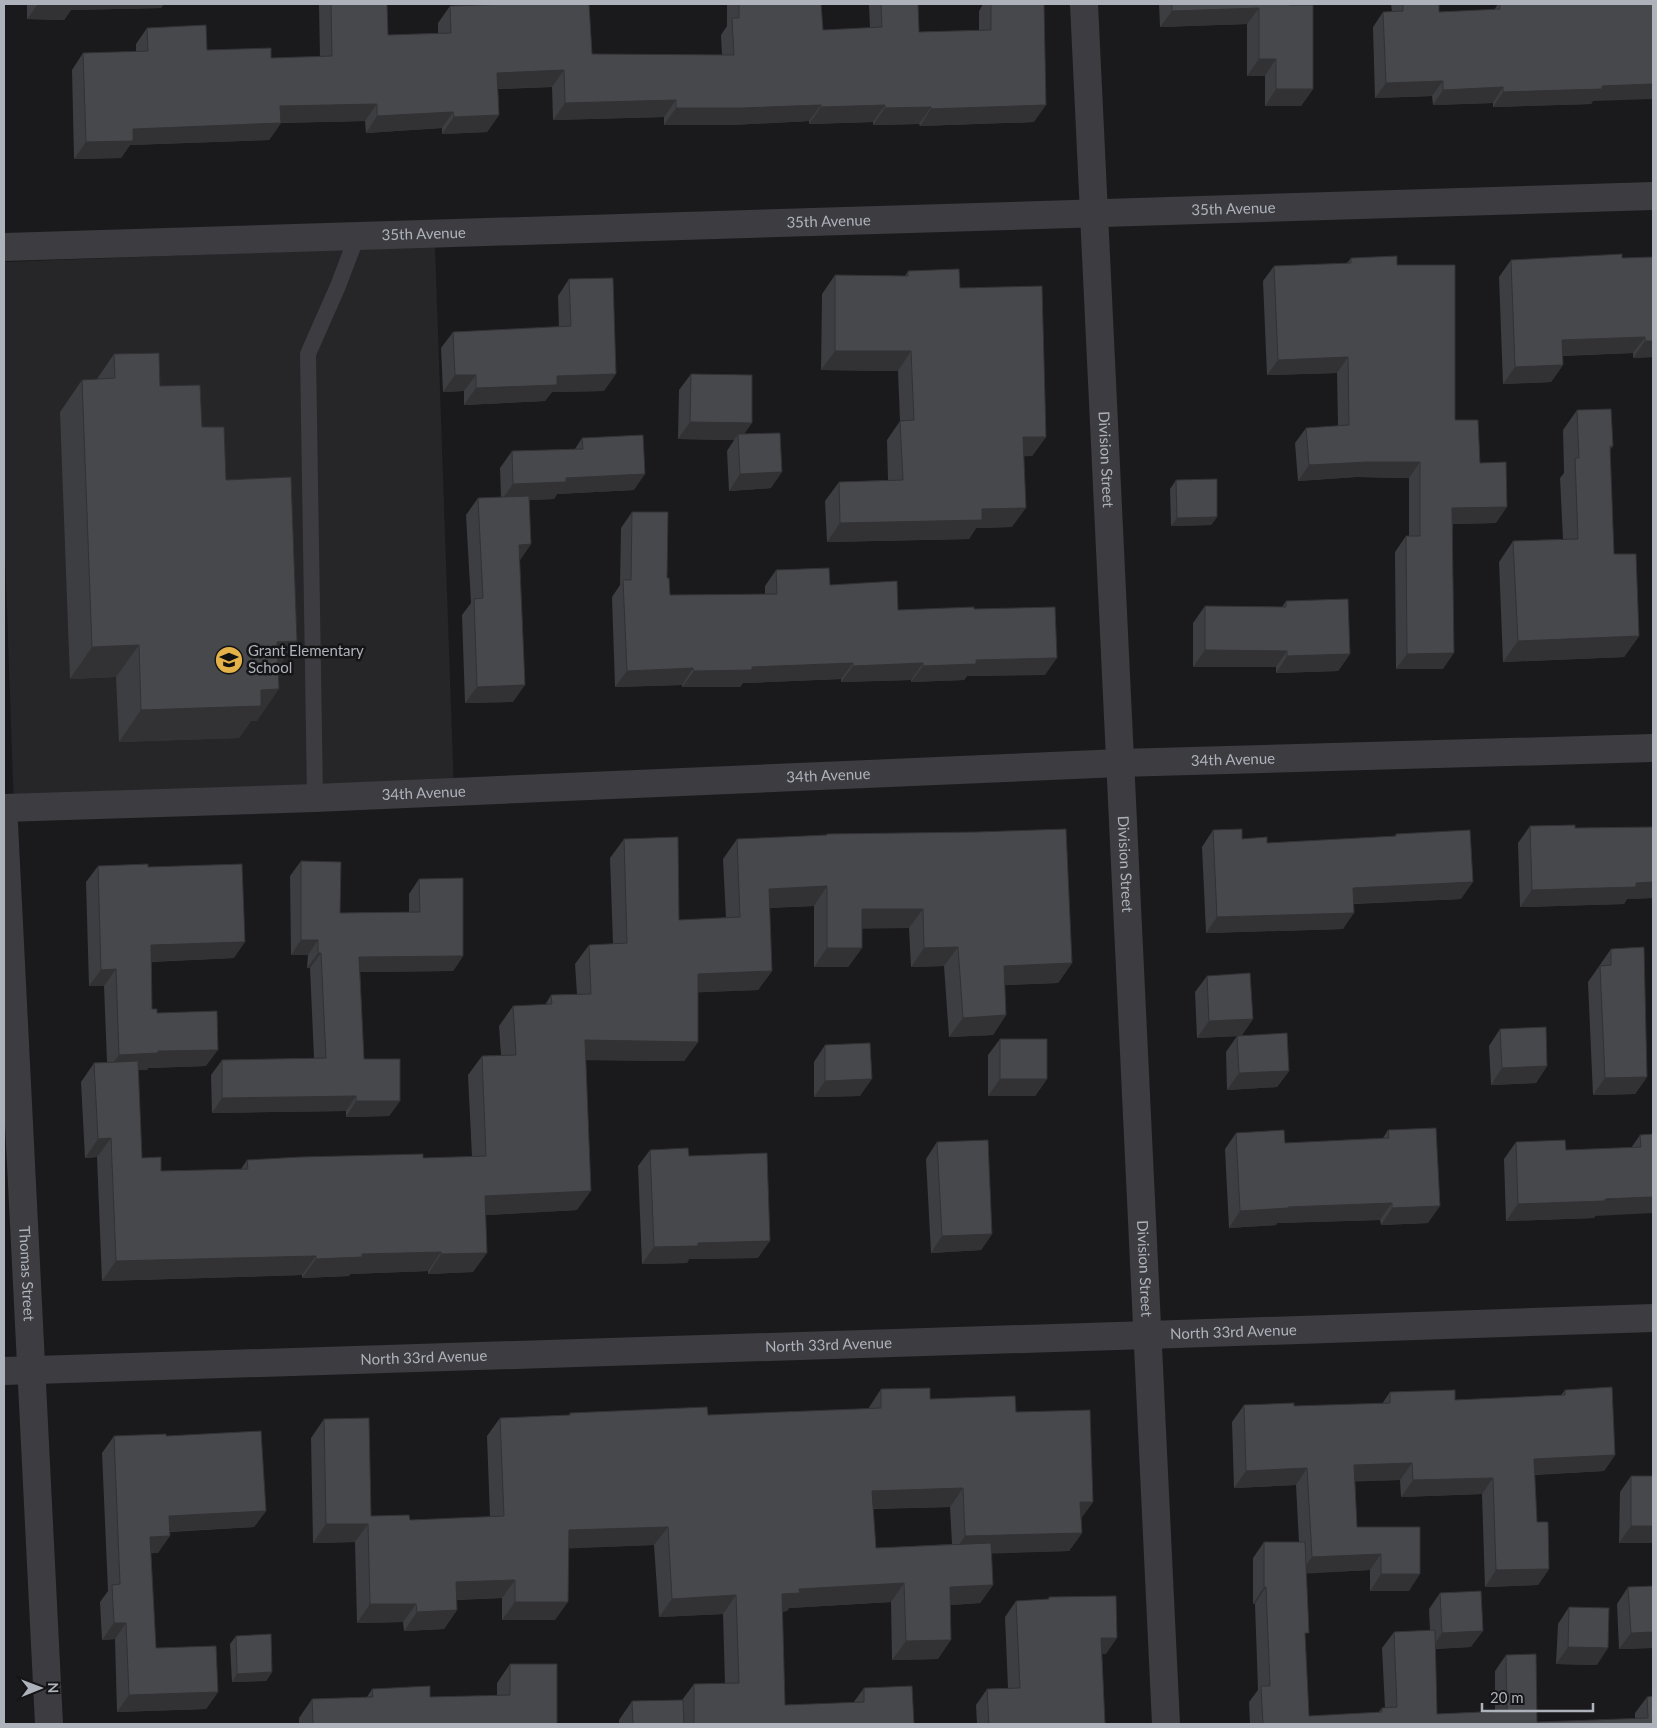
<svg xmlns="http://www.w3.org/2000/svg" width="1657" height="1728" font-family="Lato,sans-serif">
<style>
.built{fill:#262629}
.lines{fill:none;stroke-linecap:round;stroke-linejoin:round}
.service{stroke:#3c3c41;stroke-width:16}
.minor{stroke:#3c3c41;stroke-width:28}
.wall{fill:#3d3e41;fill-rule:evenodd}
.shaded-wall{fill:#323235}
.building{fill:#47484c;stroke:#323235}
.labels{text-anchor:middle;stroke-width:5;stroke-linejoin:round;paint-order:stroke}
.street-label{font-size:15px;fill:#aeb2bb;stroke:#151517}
.poi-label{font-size:15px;fill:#aeb2bb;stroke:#151517;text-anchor:start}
</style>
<rect width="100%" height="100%" fill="#1a1a1c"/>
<path class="built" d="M 435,246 L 454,794 L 14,809 L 4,525 L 4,262 Z"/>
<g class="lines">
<path class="service" d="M 315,798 L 308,354 L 338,286 L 357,236"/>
<g class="minor">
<path id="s1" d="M 1084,4 L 1166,1724"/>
<path id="s2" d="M 4,247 L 1653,196"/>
<path id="s3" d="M 4,808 L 315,798 L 1120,763 L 1653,748"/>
<path id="s4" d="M 4,824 L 49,1724"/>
<path id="s5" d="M 4,1371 L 1148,1335 L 1653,1318"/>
</g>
</g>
<path class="wall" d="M 27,4 L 164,4 L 161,8 L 71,10 L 64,20 L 27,19 Z
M 319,4 L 387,4 L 388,35 L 438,33 L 438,23 L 450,6 L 500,4 L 589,4 L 592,54 L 722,55 L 721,35 L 727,26 L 727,4 L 821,4 L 823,30 L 870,28 L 869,4 L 918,4 L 919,32 L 979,30 L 979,11 L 983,4 L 1044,4 L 1034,122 L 920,126 L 919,124 L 873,125 L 873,122 L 809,124 L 809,121 L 731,125 L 664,125 L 664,117 L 553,120 L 552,87 L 498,89 L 499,115 L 487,132 L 442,134 L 442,128 L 366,133 L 365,121 L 281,123 L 269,140 L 130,145 L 121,158 L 74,159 L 72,70 L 83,53 L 136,52 L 136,44 L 147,28 L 207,50 L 271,58 L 320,57 Z
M 1159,4 L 1289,4 L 1313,89 L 1301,106 L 1265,106 L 1265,76 L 1247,76 L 1247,24 L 1160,27 Z
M 1391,4 L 1439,4 L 1439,12 L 1494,10 L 1498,4 L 1653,4 L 1591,104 L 1493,107 L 1493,103 L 1433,105 L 1432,96 L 1375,98 L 1373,27 L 1383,12 L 1392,12 Z
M 1351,258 L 1397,265 L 1455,420 L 1480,463 L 1496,523 L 1453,524 L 1443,669 L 1396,669 L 1395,552 L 1406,536 L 1409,536 L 1409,478 L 1356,477 L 1298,481 L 1295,443 L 1306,428 L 1338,426 L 1337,373 L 1267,375 L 1263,281 L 1274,266 L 1347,263 Z
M 1622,258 L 1653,357 L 1633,358 L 1633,353 L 1563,356 L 1563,365 L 1551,382 L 1503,384 L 1499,277 L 1511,260 Z
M 908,271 L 960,288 L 1046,437 L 1032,456 L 1024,456 L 1012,527 L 976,528 L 969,539 L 827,542 L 825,501 L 839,482 L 888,480 L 887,440 L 900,421 L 898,371 L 821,370 L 822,294 L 835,275 L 905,276 Z
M 569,279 L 604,391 L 552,392 L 545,401 L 464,405 L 464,391 L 443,392 L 441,348 L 453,332 L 559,327 L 558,296 Z
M 114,354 L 160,386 L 202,427 L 226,480 L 278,669 L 257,721 L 251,721 L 239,738 L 119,742 L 116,677 L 70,679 L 60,412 L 82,380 L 97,379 Z
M 691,374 L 744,434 L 771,488 L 729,491 L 727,451 L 734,440 L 678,439 L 679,390 Z
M 1577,410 L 1613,446 L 1610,450 L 1614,554 L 1639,636 L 1624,657 L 1503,662 L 1499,562 L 1513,541 L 1563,539 L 1560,478 L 1564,473 L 1563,430 Z
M 582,438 L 634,490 L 557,494 L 554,499 L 529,500 L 531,544 L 520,560 L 513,702 L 465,703 L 462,615 L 471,603 L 466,515 L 478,498 L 501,497 L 500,468 L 512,451 L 575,449 Z
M 1176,480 L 1217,517 L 1211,525 L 1171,526 L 1170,489 Z
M 632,512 L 667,578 L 670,595 L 765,594 L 765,586 L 776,570 L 830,585 L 898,610 L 974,609 L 1045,675 L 967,676 L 964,680 L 911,682 L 911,680 L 841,682 L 841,679 L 743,683 L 740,687 L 682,687 L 682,685 L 615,687 L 612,597 L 620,585 L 621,528 Z
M 1286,601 L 1350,654 L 1338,671 L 1276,673 L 1276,667 L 1193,667 L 1193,623 L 1205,606 L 1282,607 Z
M 1530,826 L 1575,828 L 1653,827 L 1653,898 L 1627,899 L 1624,904 L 1520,907 L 1518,843 Z
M 1213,830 L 1242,839 L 1267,843 L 1394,837 L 1396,834 L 1461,899 L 1354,904 L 1343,929 L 1206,933 L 1202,847 Z
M 827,834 L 1072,963 L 1058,983 L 1005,985 L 1006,1015 L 993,1035 L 949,1037 L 944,966 L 911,967 L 909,928 L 862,928 L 862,948 L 848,967 L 814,967 L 814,906 L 769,908 L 772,971 L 758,990 L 698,992 L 698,1042 L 684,1061 L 586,1060 L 577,1210 L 486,1215 L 473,1272 L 428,1274 L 428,1271 L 350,1274 L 349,1276 L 302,1278 L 302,1275 L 102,1281 L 97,1157 L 85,1158 L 81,1082 L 94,1063 L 107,1062 L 104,986 L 89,986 L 86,882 L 98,866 L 148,867 L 234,958 L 151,962 L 152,1009 L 206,1066 L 148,1068 L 147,1070 L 138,1070 L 142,1158 L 161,1171 L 241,1169 L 247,1160 L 423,1158 L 472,1157 L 468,1075 L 482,1056 L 501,1055 L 499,1026 L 513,1006 L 545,1005 L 551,995 L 577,994 L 575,964 L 589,945 L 613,944 L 610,858 L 624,839 L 679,920 L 726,918 L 723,859 L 737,839 L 826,835 Z
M 301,861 L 340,913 L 409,912 L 409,894 L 419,879 L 463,956 L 453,971 L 360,972 L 364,1059 L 400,1101 L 389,1116 L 346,1117 L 346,1111 L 212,1113 L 211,1075 L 222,1060 L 314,1058 L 310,968 L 307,968 L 308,955 L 291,955 L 290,876 Z
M 1611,949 L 1647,1077 L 1635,1094 L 1593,1095 L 1588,982 Z
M 1207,976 L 1253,1019 L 1242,1035 L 1289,1071 L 1277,1087 L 1227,1090 L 1226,1052 L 1237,1036 L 1197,1038 L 1195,992 Z
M 1500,1029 L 1547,1066 L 1536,1083 L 1491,1085 L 1489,1046 Z
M 1000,1039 L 1047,1079 L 1035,1096 L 988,1096 L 988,1055 Z
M 825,1045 L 860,1096 L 814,1097 L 814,1062 Z
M 1388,1130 L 1428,1223 L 1381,1225 L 1380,1220 L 1277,1223 L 1276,1225 L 1229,1228 L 1225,1149 L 1236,1133 L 1285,1143 L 1383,1138 Z
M 1653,1134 L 1594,1218 L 1506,1221 L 1504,1159 L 1516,1142 L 1566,1150 L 1631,1148 L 1640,1135 Z
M 937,1142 L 992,1234 L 981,1250 L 931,1253 L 926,1159 Z
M 650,1150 L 689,1156 L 758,1258 L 689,1259 L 687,1263 L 642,1264 L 638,1166 Z
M 881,1389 L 930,1399 L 1016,1412 L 1093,1502 L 1081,1518 L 1082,1533 L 1069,1551 L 991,1553 L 993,1585 L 980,1603 L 950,1605 L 938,1659 L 892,1660 L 891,1602 L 789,1608 L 787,1611 L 782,1612 L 785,1705 L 853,1703 L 864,1688 L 914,1724 L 619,1724 L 619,1720 L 632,1701 L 682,1700 L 694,1684 L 725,1684 L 723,1614 L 659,1617 L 654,1545 L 568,1548 L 555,1620 L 502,1620 L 502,1598 L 456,1600 L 457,1610 L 444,1629 L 404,1631 L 403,1622 L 357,1623 L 355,1542 L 313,1543 L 311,1438 L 324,1419 L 371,1516 L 410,1520 L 490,1517 L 487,1436 L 500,1418 L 569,1415 L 570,1413 L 708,1415 L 868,1409 ZM 950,1507 L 952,1544 L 876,1548 L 873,1509 Z
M 1565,1390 L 1615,1455 L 1604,1471 L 1534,1475 L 1537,1522 L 1549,1569 L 1538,1585 L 1485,1587 L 1482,1494 L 1401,1497 L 1400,1480 L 1355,1481 L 1357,1527 L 1420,1527 L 1409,1591 L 1370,1591 L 1370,1570 L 1306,1573 L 1305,1638 L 1309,1716 L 1378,1713 L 1382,1708 L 1385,1708 L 1382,1648 L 1394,1632 L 1430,1630 L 1429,1609 L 1440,1593 L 1471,1647 L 1435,1649 L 1437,1714 L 1495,1711 L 1495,1671 L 1506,1655 L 1537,1722 L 1635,1719 L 1635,1713 L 1647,1697 L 1653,1724 L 1250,1724 L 1249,1702 L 1258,1690 L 1255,1604 L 1253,1604 L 1253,1558 L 1264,1542 L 1299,1542 L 1296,1485 L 1234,1488 L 1232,1422 L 1244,1405 L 1294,1406 L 1382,1404 L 1390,1392 L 1455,1400 L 1561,1395 Z
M 114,1436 L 166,1436 L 266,1511 L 254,1527 L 170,1532 L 158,1553 L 151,1553 L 156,1648 L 218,1692 L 206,1709 L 117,1712 L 115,1639 L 102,1640 L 100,1602 L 108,1591 L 102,1453 Z
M 1631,1476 L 1653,1543 L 1619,1543 L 1620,1492 Z
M 1628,1587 L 1653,1648 L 1619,1649 L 1617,1604 Z
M 1049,1597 L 1106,1654 L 1102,1654 L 1105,1724 L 977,1724 L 976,1705 L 987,1689 L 1008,1688 L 1005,1617 L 1016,1601 L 1048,1599 Z
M 1569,1607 L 1597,1665 L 1556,1664 L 1558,1624 Z
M 236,1636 L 272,1672 L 266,1681 L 232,1682 L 230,1644 Z
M 510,1664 L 557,1724 L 299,1724 L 299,1718 L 312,1699 L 367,1697 L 372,1689 L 430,1697 L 497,1696 L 497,1683 Z"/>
<path class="shaded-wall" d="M 38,4 L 164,4 L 161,8 L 71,10 L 64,20 L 27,19 Z
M 1259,8 L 1247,24 L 1160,27 L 1172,11 Z
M 1259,59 L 1276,59 L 1265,76 L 1247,76 Z
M 564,70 L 552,87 L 486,89 L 497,73 Z
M 1443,81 L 1432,96 L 1375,98 L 1386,83 Z
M 1653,84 L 1653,99 L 1593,101 L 1591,104 L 1493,107 L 1503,92 L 1602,86 Z
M 1503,87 L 1493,103 L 1433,105 L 1443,90 Z
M 1276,89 L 1313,89 L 1301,106 L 1265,106 Z
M 676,100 L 664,117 L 553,120 L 565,103 Z
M 377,104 L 365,121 L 268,123 L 280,106 Z
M 821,105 L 809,121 L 731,125 L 664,125 L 676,108 Z
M 885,105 L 873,122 L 809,124 L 821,107 Z
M 1046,105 L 1034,122 L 920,126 L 931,109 Z
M 931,107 L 919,124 L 873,125 L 885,108 Z
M 453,112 L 442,128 L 366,133 L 377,116 Z
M 499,115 L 487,132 L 442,134 L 454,117 Z
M 281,123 L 269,140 L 130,145 L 121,158 L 74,159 L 86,142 L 133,129 Z
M 1645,337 L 1633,353 L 1550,356 L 1562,340 Z
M 1645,341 L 1653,341 L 1653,357 L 1633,358 Z
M 835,351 L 911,351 L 898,371 L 821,370 Z
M 1348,357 L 1337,373 L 1267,375 L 1278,360 Z
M 1563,365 L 1551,382 L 1503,384 L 1515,367 Z
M 616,374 L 604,391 L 552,392 L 545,401 L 464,405 L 476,388 L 557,376 Z
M 455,375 L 476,375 L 464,391 L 443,392 Z
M 690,422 L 752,423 L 740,440 L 738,434 L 734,440 L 678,439 Z
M 1023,437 L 1046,437 L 1032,456 L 1010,457 Z
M 1367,462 L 1420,462 L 1409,478 L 1356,477 L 1298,481 L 1309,465 Z
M 782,472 L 771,488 L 729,491 L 740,474 Z
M 645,474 L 634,490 L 557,494 L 554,499 L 501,501 L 513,484 L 566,478 Z
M 1507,507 L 1496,523 L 1441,524 L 1452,508 Z
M 1026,508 L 1012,527 L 976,528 L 969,539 L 827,542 L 840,523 L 982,509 Z
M 1217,517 L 1211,525 L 1171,526 L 1177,518 Z
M 531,544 L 519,561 L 519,545 Z
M 1639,636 L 1624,657 L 1503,662 L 1518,641 Z
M 297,641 L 275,673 L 277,642 Z
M 139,645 L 116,677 L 70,679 L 92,647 Z
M 1205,650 L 1287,651 L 1276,667 L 1193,667 Z
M 1454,653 L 1443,669 L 1396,669 L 1407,654 Z
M 1350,654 L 1338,671 L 1276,673 L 1287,656 Z
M 1057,658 L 1045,675 L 967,676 L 964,680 L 911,682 L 923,666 L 976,660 Z
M 853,663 L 841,679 L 743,683 L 740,687 L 682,687 L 694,671 L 752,667 Z
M 923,663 L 911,680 L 841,682 L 853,666 Z
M 693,668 L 682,685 L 615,687 L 627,671 Z
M 525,685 L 513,702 L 465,703 L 477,687 Z
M 279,689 L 257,721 L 251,721 L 239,738 L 119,742 L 141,710 L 261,690 Z
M 1473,882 L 1461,899 L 1341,904 L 1353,888 Z
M 1653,882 L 1653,898 L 1627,899 L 1624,904 L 1520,907 L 1532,890 Z
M 827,886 L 814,906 L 755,908 L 769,889 Z
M 862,909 L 923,909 L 909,928 L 848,929 Z
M 1354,913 L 1343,929 L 1206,933 L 1217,917 Z
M 301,940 L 318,940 L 308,955 L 291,955 Z
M 245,942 L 234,958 L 139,962 L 151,945 Z
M 958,947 L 944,966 L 911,967 L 924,948 Z
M 827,948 L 862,948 L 848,967 L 814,967 Z
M 318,953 L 321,953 L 310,968 L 307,968 Z
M 463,956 L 453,971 L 349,972 L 359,957 Z
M 1072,963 L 1058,983 L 990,986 L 1004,966 Z
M 116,969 L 104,986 L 89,986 L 101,970 Z
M 772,971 L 758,990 L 685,993 L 698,974 Z
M 1006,1015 L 993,1035 L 949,1037 L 963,1018 Z
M 1253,1019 L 1241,1036 L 1197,1038 L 1209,1021 Z
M 585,1040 L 698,1042 L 684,1061 L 571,1060 Z
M 218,1050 L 206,1066 L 148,1068 L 147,1070 L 107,1071 L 119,1055 L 158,1051 Z
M 1547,1066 L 1536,1083 L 1491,1085 L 1502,1068 Z
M 1289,1071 L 1277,1087 L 1227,1090 L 1239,1073 Z
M 1647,1077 L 1635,1094 L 1593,1095 L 1605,1078 Z
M 872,1079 L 860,1096 L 814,1097 L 825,1081 Z
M 1000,1079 L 1047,1079 L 1035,1096 L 988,1096 Z
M 356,1096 L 346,1111 L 212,1113 L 222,1098 Z
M 356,1101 L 400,1101 L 389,1116 L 346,1117 Z
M 111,1138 L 97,1157 L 85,1158 L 98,1139 Z
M 591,1191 L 577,1210 L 472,1216 L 485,1196 Z
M 1653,1197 L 1653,1213 L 1595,1216 L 1594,1218 L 1506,1221 L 1518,1204 Z
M 1392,1203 L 1380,1220 L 1277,1223 L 1276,1225 L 1229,1228 L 1240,1211 L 1288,1207 Z
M 1440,1206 L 1428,1223 L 1381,1225 L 1392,1208 Z
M 992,1234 L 981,1250 L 931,1253 L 942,1236 Z
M 770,1241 L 758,1258 L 689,1259 L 687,1263 L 642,1264 L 654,1247 L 698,1243 Z
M 441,1252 L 428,1271 L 350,1274 L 349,1276 L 302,1278 L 316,1259 L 362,1254 Z
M 487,1253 L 473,1272 L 428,1274 L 441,1254 Z
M 316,1256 L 302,1275 L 102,1281 L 116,1261 Z
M 1615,1455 L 1604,1471 L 1522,1475 L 1534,1459 Z
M 1412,1463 L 1400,1480 L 1343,1482 L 1354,1465 Z
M 1307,1468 L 1296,1485 L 1234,1488 L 1246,1471 Z
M 1493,1478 L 1482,1494 L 1401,1497 L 1413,1480 Z
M 963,1488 L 950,1507 L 859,1509 L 872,1491 Z
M 1080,1502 L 1093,1502 L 1080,1520 Z
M 266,1511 L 254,1527 L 157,1532 L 169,1516 Z
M 326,1524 L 368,1524 L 355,1542 L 313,1543 Z
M 1631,1526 L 1653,1526 L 1653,1543 L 1619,1543 Z
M 668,1527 L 654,1545 L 556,1549 L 569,1530 Z
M 1082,1533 L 1069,1551 L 952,1555 L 965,1536 Z
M 170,1536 L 158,1553 L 139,1554 L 150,1537 Z
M 1381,1554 L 1370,1570 L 1300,1574 L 1312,1557 Z
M 1549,1569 L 1538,1585 L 1485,1587 L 1496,1570 Z
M 1381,1574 L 1420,1574 L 1409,1591 L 1370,1591 Z
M 515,1580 L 502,1598 L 443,1600 L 456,1582 Z
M 904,1583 L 891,1602 L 789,1608 L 787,1611 L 769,1612 L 782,1594 L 799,1589 Z
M 993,1585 L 980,1603 L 936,1606 L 950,1587 Z
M 1264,1587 L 1266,1587 L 1255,1604 L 1253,1604 Z
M 736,1595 L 723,1614 L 659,1617 L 672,1599 Z
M 515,1602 L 568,1602 L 555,1620 L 502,1620 Z
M 370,1604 L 416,1604 L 403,1622 L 357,1623 Z
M 457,1610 L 444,1629 L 404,1631 L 417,1612 Z
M 114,1623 L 126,1623 L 115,1639 L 102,1640 Z
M 1483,1631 L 1471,1647 L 1431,1649 L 1442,1633 Z
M 1653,1632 L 1653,1648 L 1619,1649 L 1631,1633 Z
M 1101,1638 L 1117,1638 L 1106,1654 L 1090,1654 Z
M 951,1640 L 938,1659 L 892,1660 L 906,1641 Z
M 1568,1647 L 1608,1648 L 1597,1665 L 1556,1664 Z
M 272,1672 L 266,1681 L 232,1682 L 237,1674 Z
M 218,1692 L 206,1709 L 117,1712 L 129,1695 Z"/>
<path class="building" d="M 331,4 L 387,4 L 388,35 L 451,33 L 450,6 L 510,4 L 589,4 L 592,54 L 734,55 L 732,18 L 739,18 L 739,4 L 821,4 L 823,30 L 882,27 L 881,4 L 918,4 L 919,32 L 991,30 L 991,4 L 1044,4 L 1046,105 L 931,109 L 931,107 L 885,108 L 885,105 L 821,107 L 821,105 L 743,108 L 676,108 L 676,100 L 565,103 L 564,70 L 497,73 L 499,115 L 454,117 L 453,112 L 377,116 L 377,104 L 280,106 L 281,123 L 133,129 L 133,141 L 86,142 L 83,53 L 148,51 L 147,28 L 206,25 L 207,50 L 271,48 L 271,58 L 332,56 Z
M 1172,4 L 1289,4 L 1289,5 L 1313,5 L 1313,89 L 1276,89 L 1276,59 L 1259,59 L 1259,8 L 1172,11 Z
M 1403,4 L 1439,4 L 1439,12 L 1500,9 L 1500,4 L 1653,4 L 1653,84 L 1602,86 L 1602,89 L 1503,92 L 1503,87 L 1443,90 L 1443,81 L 1386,83 L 1383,12 L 1403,11 Z
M 1622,254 L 1622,258 L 1653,257 L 1653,341 L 1645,341 L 1645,337 L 1562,340 L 1563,365 L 1515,367 L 1511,260 Z
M 1397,256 L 1397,265 L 1455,265 L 1455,420 L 1478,420 L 1480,463 L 1506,462 L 1507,507 L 1452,508 L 1454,653 L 1407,654 L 1406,536 L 1420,536 L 1420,462 L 1367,462 L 1309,465 L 1306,428 L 1349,425 L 1348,357 L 1278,360 L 1274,266 L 1351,263 L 1351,258 Z
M 959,269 L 960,288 L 1042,286 L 1046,437 L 1023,437 L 1026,508 L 982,509 L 982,520 L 840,523 L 839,482 L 903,480 L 900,421 L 914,420 L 911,351 L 835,351 L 835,275 L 908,276 L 908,271 Z
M 613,278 L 616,374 L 557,376 L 557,385 L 476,388 L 476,375 L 455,375 L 453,332 L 571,326 L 569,279 Z
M 159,353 L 160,386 L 200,385 L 202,427 L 224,427 L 226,480 L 291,477 L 297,641 L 277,642 L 279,689 L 261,690 L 261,706 L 141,710 L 139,645 L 92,647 L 82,380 L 115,378 L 114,354 Z
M 691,374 L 752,375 L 752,423 L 690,422 Z
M 1611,409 L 1613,446 L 1610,446 L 1614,554 L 1636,554 L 1639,636 L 1518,641 L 1513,541 L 1578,539 L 1575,458 L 1579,458 L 1577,410 Z
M 780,433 L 782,472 L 740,474 L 738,434 Z
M 643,435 L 645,474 L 566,478 L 566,482 L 513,484 L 512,451 L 583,449 L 582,438 Z
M 1217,479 L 1217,517 L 1177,518 L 1176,480 Z
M 529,496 L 531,544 L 519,545 L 525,685 L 477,687 L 474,599 L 483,598 L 478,498 Z
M 632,512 L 668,512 L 667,578 L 669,578 L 670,595 L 777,594 L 776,570 L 829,568 L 830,585 L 897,581 L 898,610 L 974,607 L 974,609 L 1055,607 L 1057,658 L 976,660 L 976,664 L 923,666 L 923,663 L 853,666 L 853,663 L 752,667 L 752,670 L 694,671 L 693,668 L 627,671 L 623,580 L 631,580 Z
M 1348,599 L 1350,654 L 1287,656 L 1287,651 L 1205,650 L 1205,606 L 1286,607 L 1286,601 Z
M 1575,825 L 1575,828 L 1653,827 L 1653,882 L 1636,883 L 1636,887 L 1532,890 L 1530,826 Z
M 1066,829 L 1072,963 L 1004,966 L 1006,1015 L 963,1018 L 958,947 L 924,948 L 923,909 L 862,909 L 862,948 L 827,948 L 827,886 L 769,889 L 772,971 L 698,974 L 698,1042 L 585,1040 L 591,1191 L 485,1196 L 487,1253 L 441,1254 L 441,1252 L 362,1254 L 362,1257 L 316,1259 L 316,1256 L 116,1261 L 111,1138 L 98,1139 L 94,1063 L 138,1061 L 142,1158 L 161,1157 L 161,1171 L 248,1169 L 247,1160 L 301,1157 L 423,1154 L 423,1158 L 486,1156 L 482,1056 L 516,1055 L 513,1006 L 552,1004 L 551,995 L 591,994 L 589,945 L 627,943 L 624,839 L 678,837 L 679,920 L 740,917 L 737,839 L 827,835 L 827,834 L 977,832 Z
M 1242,829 L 1242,839 L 1267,837 L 1267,843 L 1396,836 L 1396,834 L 1470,830 L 1473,882 L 1353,888 L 1354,913 L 1217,917 L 1213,830 Z
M 301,861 L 341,862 L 340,913 L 420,912 L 419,879 L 463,878 L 463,956 L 359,957 L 364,1059 L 400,1059 L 400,1101 L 356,1101 L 356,1096 L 222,1098 L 222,1060 L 326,1058 L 321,953 L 318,953 L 318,940 L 301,940 Z
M 148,864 L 148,867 L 242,864 L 245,942 L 151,945 L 152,1009 L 157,1009 L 157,1013 L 217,1011 L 218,1050 L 158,1051 L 158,1053 L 119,1055 L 116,969 L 101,970 L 98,866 Z
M 1644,947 L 1647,1077 L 1605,1078 L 1600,966 L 1611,965 L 1611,949 Z
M 1250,973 L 1253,1019 L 1209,1021 L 1207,976 Z
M 1546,1027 L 1547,1066 L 1502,1068 L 1500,1029 Z
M 1287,1033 L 1289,1071 L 1239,1073 L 1237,1036 Z
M 1000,1039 L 1047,1039 L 1047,1079 L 1000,1079 Z
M 870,1043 L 872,1079 L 825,1081 L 825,1045 Z
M 1436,1128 L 1440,1206 L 1392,1208 L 1392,1203 L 1288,1207 L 1288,1208 L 1240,1211 L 1236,1133 L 1284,1130 L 1285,1143 L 1389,1138 L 1388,1130 Z
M 1653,1134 L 1653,1197 L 1605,1199 L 1605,1201 L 1518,1204 L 1516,1142 L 1565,1140 L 1566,1150 L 1641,1147 L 1640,1135 Z
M 988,1140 L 992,1234 L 942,1236 L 937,1142 Z
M 688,1148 L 689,1156 L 767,1153 L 770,1241 L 698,1243 L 698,1246 L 654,1247 L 650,1150 Z
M 1612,1387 L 1615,1455 L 1534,1459 L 1537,1522 L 1548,1522 L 1549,1569 L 1496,1570 L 1493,1478 L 1413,1480 L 1412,1463 L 1354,1465 L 1357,1527 L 1420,1527 L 1420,1574 L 1381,1574 L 1381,1554 L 1312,1557 L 1307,1468 L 1246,1471 L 1244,1405 L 1294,1403 L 1294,1406 L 1390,1403 L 1390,1392 L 1455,1390 L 1455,1400 L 1565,1395 L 1565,1390 Z
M 930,1388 L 930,1399 L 1015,1396 L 1016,1412 L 1090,1410 L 1093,1502 L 1080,1502 L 1082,1533 L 965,1536 L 963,1488 L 872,1491 L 876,1548 L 991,1543 L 993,1585 L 950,1587 L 951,1640 L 906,1641 L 904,1583 L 799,1589 L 800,1593 L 782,1594 L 785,1705 L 864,1702 L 864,1688 L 912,1686 L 914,1724 L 694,1724 L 694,1684 L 739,1683 L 736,1595 L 672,1599 L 668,1527 L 569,1530 L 568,1602 L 515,1602 L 515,1580 L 456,1582 L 457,1610 L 417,1612 L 416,1604 L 370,1604 L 368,1524 L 326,1524 L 324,1419 L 369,1418 L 371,1516 L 409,1515 L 410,1520 L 504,1516 L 500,1418 L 570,1415 L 570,1413 L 707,1407 L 708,1415 L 881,1408 L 881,1389 Z
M 261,1431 L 266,1511 L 169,1516 L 170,1536 L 150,1537 L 156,1648 L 216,1646 L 218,1692 L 129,1695 L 126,1623 L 114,1623 L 112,1585 L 120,1584 L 114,1436 L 166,1434 L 166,1436 Z
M 1631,1476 L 1653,1476 L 1653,1526 L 1631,1526 Z
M 1264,1542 L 1305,1542 L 1309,1633 L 1305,1633 L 1309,1716 L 1382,1712 L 1382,1708 L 1397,1707 L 1394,1632 L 1435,1630 L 1437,1714 L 1507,1711 L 1506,1655 L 1536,1654 L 1537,1722 L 1648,1718 L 1647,1697 L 1653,1696 L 1653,1724 L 1263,1724 L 1261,1686 L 1270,1686 L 1266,1587 L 1264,1587 Z
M 1653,1586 L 1653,1632 L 1631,1633 L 1628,1587 Z
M 1481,1591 L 1483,1631 L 1442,1633 L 1440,1593 Z
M 1116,1596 L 1117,1638 L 1101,1638 L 1105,1724 L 989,1724 L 987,1689 L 1020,1688 L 1016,1601 L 1049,1599 L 1049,1597 Z
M 1569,1607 L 1609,1608 L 1608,1648 L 1568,1647 Z
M 271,1634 L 272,1672 L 237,1674 L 236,1636 Z
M 510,1664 L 557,1664 L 557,1724 L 313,1724 L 312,1699 L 373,1697 L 372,1689 L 430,1686 L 430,1697 L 510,1695 Z
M 683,1700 L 684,1724 L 633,1724 L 632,1701 Z"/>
<defs>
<symbol id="school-disc" viewBox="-11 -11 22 22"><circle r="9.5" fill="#e5b24a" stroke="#151517"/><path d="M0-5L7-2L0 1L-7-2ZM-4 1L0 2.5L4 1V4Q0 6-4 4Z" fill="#111"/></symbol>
</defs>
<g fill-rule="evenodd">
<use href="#school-disc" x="213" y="644" width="32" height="32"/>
</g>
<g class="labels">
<g class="street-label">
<text dy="5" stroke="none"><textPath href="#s2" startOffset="1230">35th Avenue</textPath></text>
<text dy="5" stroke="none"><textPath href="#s2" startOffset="825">35th Avenue</textPath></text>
<text dy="5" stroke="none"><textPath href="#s2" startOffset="420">35th Avenue</textPath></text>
<text dy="5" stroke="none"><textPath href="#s1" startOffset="456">Division Street</textPath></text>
<text dy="5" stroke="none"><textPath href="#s3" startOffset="1230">34th Avenue</textPath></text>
<text dy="5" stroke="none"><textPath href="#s3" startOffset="825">34th Avenue</textPath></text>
<text dy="5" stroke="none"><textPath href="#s3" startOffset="420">34th Avenue</textPath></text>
<text dy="5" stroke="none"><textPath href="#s1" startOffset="861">Division Street</textPath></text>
<text dy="5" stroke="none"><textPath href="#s1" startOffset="1266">Division Street</textPath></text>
<text dy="5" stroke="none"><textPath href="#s4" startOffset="450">Thomas Street</textPath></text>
<text dy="5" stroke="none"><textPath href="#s5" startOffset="1230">North 33rd Avenue</textPath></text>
<text dy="5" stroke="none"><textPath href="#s5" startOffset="825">North 33rd Avenue</textPath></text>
<text dy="5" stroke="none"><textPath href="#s5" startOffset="420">North 33rd Avenue</textPath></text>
</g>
<g class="poi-label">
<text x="248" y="656">Grant Elementary<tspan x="248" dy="17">School</tspan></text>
</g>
</g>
<rect width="1657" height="1728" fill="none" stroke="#aeb2bb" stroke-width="10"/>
<g transform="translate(40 1688) rotate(89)" stroke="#151517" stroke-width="4" paint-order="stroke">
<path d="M0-4L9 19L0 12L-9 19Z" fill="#aeb2bb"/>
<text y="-8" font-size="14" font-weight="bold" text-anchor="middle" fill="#aeb2bb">N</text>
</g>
<path d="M1482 1703v8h111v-8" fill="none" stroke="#aeb2bb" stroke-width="2.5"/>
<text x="1490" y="1703" font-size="15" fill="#aeb2bb" stroke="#151517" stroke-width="4" paint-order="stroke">20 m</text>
</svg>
